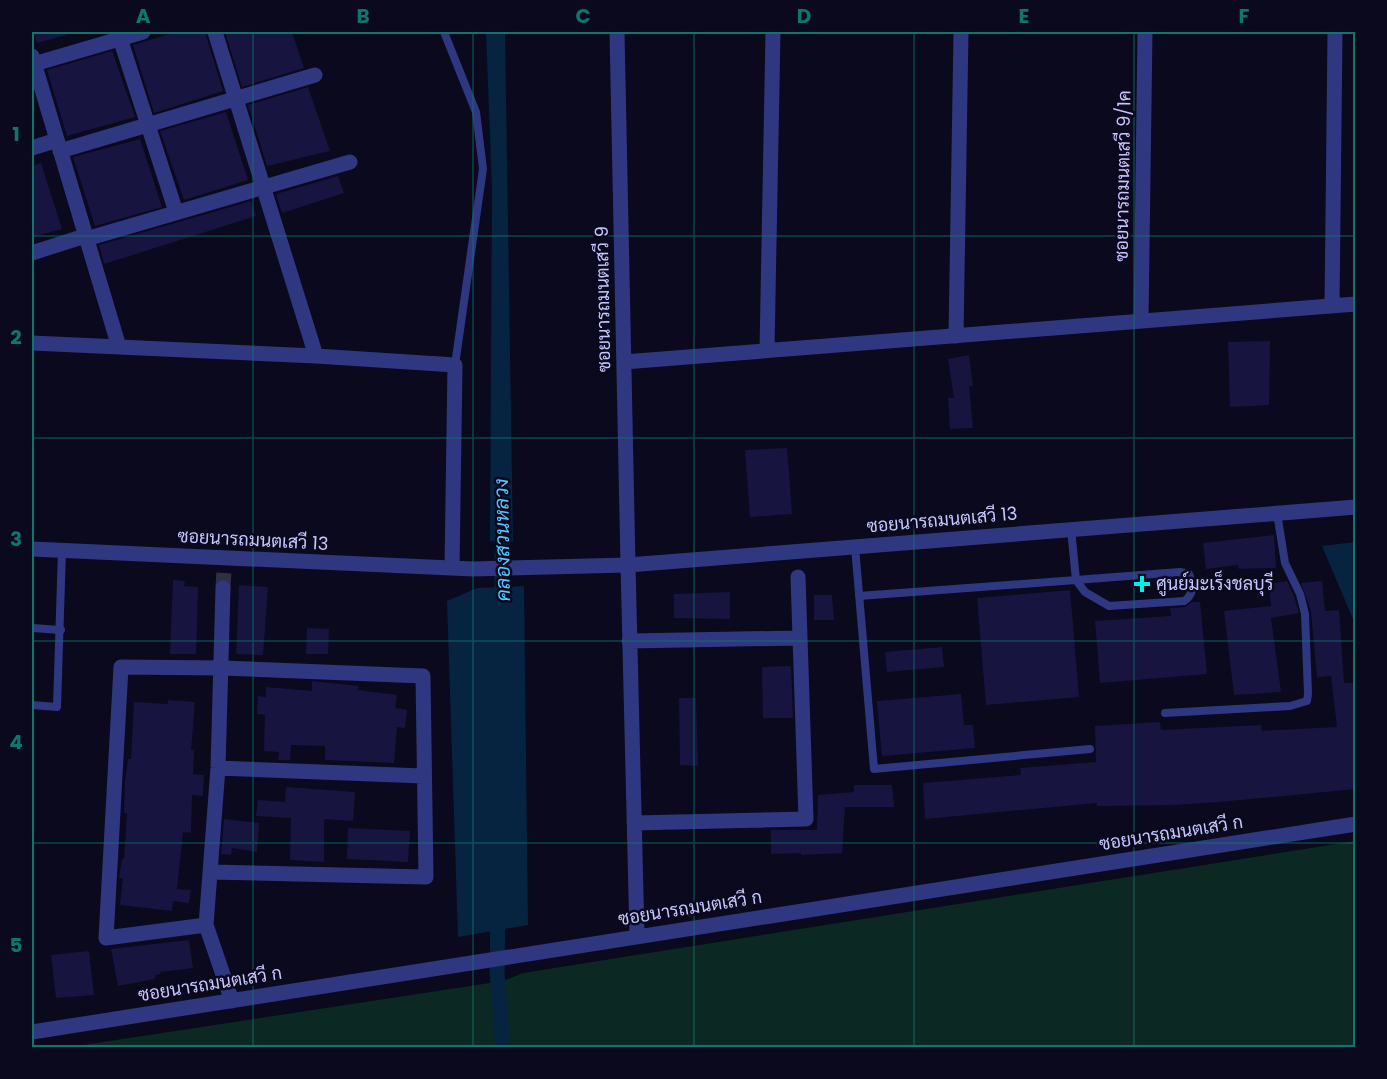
<svg xmlns="http://www.w3.org/2000/svg" width="1387" height="1079" font-family="Poppins,Sarabun,sans-serif">
<style>
.green{fill:#0c2823}
.water{fill:#062340}
.lines{fill:none;stroke-linecap:round;stroke-linejoin:round}
.canal{stroke:#062340;stroke-width:15}
.building{fill:#171440}
.minor-tunnel{stroke:#302f4a;stroke-width:15;stroke-dasharray:15 8;stroke-linecap:butt}
.service{stroke:#2f3781;stroke-width:8}
.minor{stroke:#2f3781;stroke-width:15}
.grid{fill:none;stroke:#0f766e;stroke-width:1.5;stroke-opacity:0.55}
.poi-dot{fill:#00f1e8;stroke:#0a091d;stroke-width:2}
.labels{text-anchor:middle;stroke-width:5;stroke-linejoin:round;paint-order:stroke}
.street-label{font-size:18px;fill:#c6c7ff;stroke:#0a091d}
.poi-label{font-size:18px;fill:#c6c7ff;stroke:#0a091d;text-anchor:start}
.water-label{font-size:20px;font-style:italic;fill:#54c7ff;stroke:#0a091d}
.neatline{fill:none;stroke:#0f766e;stroke-width:2}
.grid-label{font-size:20px;text-anchor:middle;font-weight:bold;fill:#0f766e}
</style>
<rect width="100%" height="100%" fill="#0a091d"/>
<path class="green" d="M 1355,841 L 1355,1047 L 70,1047 L 503,981 L 523,973 Z"/>
<path class="water" d="M 486,32 L 505,32 L 513,542 L 490,541 L 492,189 Z
M 1355,542 L 1356,542 L 1355,624 L 1322,546 Z
M 524,586 L 528,925 L 458,937 L 447,601 L 477,588 Z"/>
<g class="lines">
<path class="canal" d="M 502,520 L 502,607
M 498,910 L 497,972 L 503,1048"/>
</g>
<path class="building" d="M 33,32 L 66,32 L 66,35 L 37,43 Z
M 176,32 L 205,32 L 223,91 L 154,113 L 133,45 Z
M 225,32 L 292,32 L 304,68 L 242,87 Z
M 112,51 L 135,117 L 67,136 L 47,70 Z
M 308,87 L 330,151 L 267,166 L 248,105 Z
M 226,112 L 248,180 L 184,200 L 160,131 Z
M 140,139 L 162,207 L 95,226 L 73,157 Z
M 41,163 L 62,229 L 32,237 L 32,166 Z
M 338,176 L 344,193 L 282,213 L 276,194 Z
M 251,201 L 256,216 L 104,264 L 99,245 Z
M 1270,341 L 1269,405 L 1230,407 L 1228,342 Z
M 969,355 L 973,386 L 969,386 L 973,428 L 950,429 L 948,398 L 954,398 L 948,359 Z
M 787,448 L 792,514 L 750,517 L 745,450 Z
M 1274,535 L 1276,568 L 1239,569 L 1238,565 L 1206,569 L 1203,543 Z
M 173,580 L 185,581 L 184,586 L 198,587 L 196,654 L 170,654 Z
M 1287,581 L 1294,596 L 1299,613 L 1271,618 L 1281,692 L 1234,695 L 1224,611 L 1271,606 L 1269,584 Z
M 1322,581 L 1325,611 L 1339,610 L 1344,683 L 1356,683 L 1356,789 L 1219,802 L 1172,805 L 1097,806 L 1097,803 L 925,819 L 923,783 L 1021,775 L 1020,768 L 1096,762 L 1095,726 L 1160,722 L 1161,730 L 1261,725 L 1262,731 L 1337,727 L 1331,676 L 1317,677 L 1311,611 L 1301,583 Z
M 239,585 L 268,587 L 263,655 L 236,654 Z
M 1070,590 L 1079,697 L 986,705 L 977,598 Z
M 730,592 L 730,619 L 674,618 L 674,594 Z
M 814,595 L 832,595 L 834,620 L 814,620 Z
M 1192,602 L 1200,602 L 1207,674 L 1100,683 L 1095,621 L 1171,616 L 1170,608 L 1185,607 Z
M 307,628 L 329,629 L 328,654 L 306,654 Z
M 942,647 L 944,667 L 887,672 L 885,652 Z
M 791,666 L 793,718 L 763,718 L 762,667 Z
M 312,681 L 358,686 L 358,690 L 397,695 L 395,708 L 407,710 L 405,728 L 397,727 L 394,763 L 325,760 L 325,746 L 291,745 L 290,760 L 278,760 L 279,752 L 264,751 L 265,715 L 257,714 L 258,696 L 266,697 L 266,687 L 312,691 Z
M 961,694 L 964,725 L 973,725 L 975,748 L 882,756 L 877,701 Z
M 679,698 L 696,698 L 698,766 L 680,765 Z
M 168,700 L 195,702 L 191,750 L 194,750 L 193,774 L 204,775 L 203,796 L 192,795 L 191,833 L 183,832 L 177,889 L 191,890 L 189,903 L 173,901 L 172,911 L 120,905 L 123,878 L 119,878 L 122,859 L 124,859 L 127,813 L 124,813 L 125,781 L 128,759 L 131,759 L 134,702 L 168,704 Z
M 854,785 L 892,785 L 894,807 L 845,807 L 842,853 L 801,855 L 801,853 L 771,854 L 771,830 L 817,830 L 818,795 L 854,792 Z
M 286,787 L 355,792 L 353,821 L 324,819 L 324,862 L 290,860 L 291,818 L 256,816 L 258,800 L 285,802 Z
M 224,819 L 259,823 L 257,852 L 232,848 L 231,855 L 221,854 Z
M 348,828 L 410,831 L 408,862 L 347,859 Z
M 189,940 L 193,968 L 160,972 L 161,974 L 155,975 L 155,979 L 118,986 L 111,949 Z
M 89,951 L 94,995 L 56,998 L 51,955 Z"/>
<g class="lines">
<path class="minor-tunnel" d="M 223,588 L 224,570"/>
<path class="service" d="M 444,32 L 476,112 L 483,169 L 455,365
M 855,547 L 874,769 L 1090,749
M 859,596 L 1076,580 L 1085,592 L 1109,606 L 1184,601 C 1194,595 1193,584 1189,574 L 1180,572 L 1076,580 L 1071,529
M 32,628 L 61,630
M 32,705 L 57,707 L 62,550
M 1165,713 L 1290,706 L 1307,701 L 1308,694 L 1305,614 L 1300,594 L 1285,563 L 1277,513"/>
<path class="minor" d="M 118,32 L 176,212
M 215,32 L 316,356
M 617,32 L 628,565 L 637,936
M 32,56 L 119,347
M 34,64 L 143,32
M 32,148 L 57,140
M 60,151 L 315,75
M 86,239 L 350,162
M 32,253 L 85,236
M 1332,306 L 1335,32
M 1141,321 L 1145,32
M 956,336 L 961,32
M 32,343 L 316,356 L 455,365 L 452,568
M 767,350 L 773,32
M 624,362 L 1356,304
M 32,549 L 473,569 L 628,565 L 1356,507
M 223,588 L 218,768 L 206,925 L 232,1001
M 629,641 L 799,638
M 218,768 L 423,776
M 634,823 L 806,819 L 798,577
M 206,925 L 106,938 L 121,667 L 222,668 L 423,676 L 426,877 L 211,872
M 32,1032 L 1356,824"/>
</g>
<path class="grid" d="M 253,32 L 253,1048M 473,32 L 473,1048M 694,32 L 694,1048M 914,32 L 914,1048M 1134,32 L 1134,1048M 32,236 L 1356,236M 32,438 L 1356,438M 32,641 L 1356,641M 32,843 L 1356,843"/>
<path class="poi-dot" d="M1139 575h6v6h6v6h-6v6h-6v-6h-6v-6h6z"/>
<g class="labels">
<g class="street-label">
<text transform="translate(1123 176) rotate(-89)" y="6">ซอยนารถมนตเสวี 9/1ค</text>
<text transform="translate(603 299) rotate(-91)" y="6">ซอยนารถมนตเสวี 9</text>
<text transform="translate(942 520) rotate(-5)" y="6">ซอยนารถมนตเสวี 13</text>
<text transform="translate(253 540) rotate(3)" y="6">ซอยนารถมนตเสวี 13</text>
<text transform="translate(1171 833) rotate(-9)" y="6">ซอยนารถมนตเสวี ก</text>
<text transform="translate(690 908) rotate(-9)" y="6">ซอยนารถมนตเสวี ก</text>
<text transform="translate(210 984) rotate(-9)" y="6">ซอยนารถมนตเสวี ก</text>
</g>
<g class="poi-label">
<text x="1156" y="590">ศูนย์มะเร็งชลบุรี</text>
</g>
<g class="water-label">
<text transform="translate(502 540) rotate(-91)" y="7">คลองสวนหลวง</text>
</g>
</g>
<rect width="1387" height="1079" fill="none" stroke="#0a091d" stroke-width="66"/>
<rect x="33" y="33" width="1321" height="1013" class="neatline"/>
<g class="grid-label">
<text x="143" y="23">A</text>
<text x="363" y="23">B</text>
<text x="583" y="23">C</text>
<text x="804" y="23">D</text>
<text x="1024" y="23">E</text>
<text x="1244" y="23">F</text>
<text x="16" y="141">1</text>
<text x="16" y="344">2</text>
<text x="16" y="546">3</text>
<text x="16" y="749">4</text>
<text x="16" y="952">5</text>
</g>
</svg>
